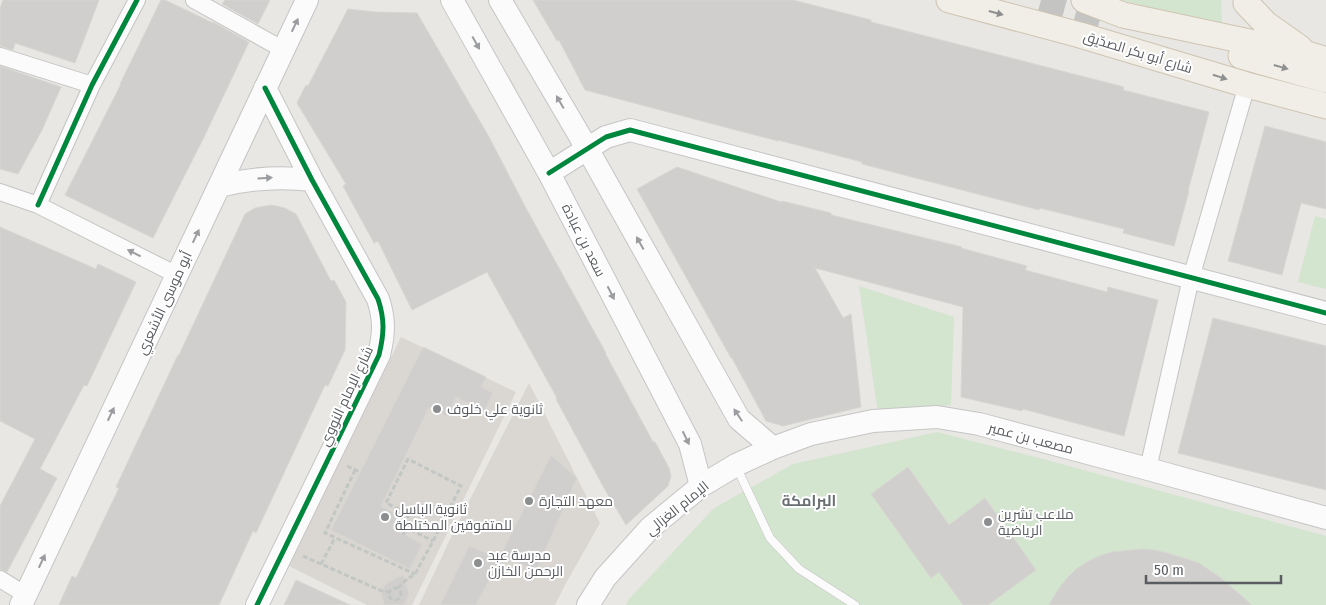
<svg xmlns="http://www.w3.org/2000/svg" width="1326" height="605" font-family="'Fira Sans Condensed',Cairo,sans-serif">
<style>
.education{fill:#dad7d3}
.green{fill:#d3e4cf}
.building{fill:#d0cfcd;stroke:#d8d6d2}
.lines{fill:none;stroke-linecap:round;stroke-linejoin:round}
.primary-tunnel{stroke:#c4c4c2;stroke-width:25;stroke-dasharray:25 12;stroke-linecap:butt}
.lane-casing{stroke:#c3c4c3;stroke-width:9}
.street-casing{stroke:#c3c4c3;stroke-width:18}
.secondary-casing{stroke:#c5c5c5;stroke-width:24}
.primary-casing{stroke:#cfc4b2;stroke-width:27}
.path{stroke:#c2c7c4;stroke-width:3;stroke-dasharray:5 2.5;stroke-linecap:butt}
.lane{stroke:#fcfbfb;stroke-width:8}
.street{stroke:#fcfbfb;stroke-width:16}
.secondary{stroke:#fcfbfb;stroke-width:22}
.primary{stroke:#f0eee6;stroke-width:25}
.cycleway-casing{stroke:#fff;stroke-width:8}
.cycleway{stroke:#00873e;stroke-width:5}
.oneway{fill:#8e9090}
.oneway2{fill:#9a9c9f}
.poi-dot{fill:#8b8d8e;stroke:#fff;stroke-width:2}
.labels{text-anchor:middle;stroke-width:4;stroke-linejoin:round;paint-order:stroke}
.street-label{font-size:14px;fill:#595d61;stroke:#fff}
.poi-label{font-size:14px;fill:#595d61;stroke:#fff;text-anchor:start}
.neighbourhood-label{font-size:15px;font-weight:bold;fill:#6a6f73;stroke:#fff}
</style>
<rect width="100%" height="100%" fill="#e8e7e3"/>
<path class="education" d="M 401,337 L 516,392 L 412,605 L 367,605 L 289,566 Z
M 529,383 L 600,523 L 565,585 L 555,605 L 419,605 L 454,531 Z"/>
<path class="green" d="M 1121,0 L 1221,0 L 1222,25 Z
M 1315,216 L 1326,219 L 1326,289 L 1298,282 Z
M 859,286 L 954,317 L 951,405 L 878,413 Z
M 937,432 L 1043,459 L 1326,536 L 1326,605 L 626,605 L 629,599 L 714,508 L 793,464 Z"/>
<path class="building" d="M 3,0 L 99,0 L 75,63 L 15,43 L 13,50 L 0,46 L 0,9 Z
M 161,0 L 165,0 L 213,23 L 213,22 L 249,42 L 204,137 L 153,238 L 65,195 L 121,84 L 120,84 Z
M 225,0 L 270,0 L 258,24 L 222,4 Z
M 533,0 L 793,0 L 871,20 L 871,22 L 1124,87 L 1123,90 L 1209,112 L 1188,191 L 1189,191 L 1174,246 L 1123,233 L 1124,229 L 1040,208 L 1039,210 L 862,164 L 862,162 L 778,140 L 778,141 L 732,129 L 585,90 L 559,40 L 557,41 Z
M 348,9 L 376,12 L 417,13 L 489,137 L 527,210 L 606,353 L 605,353 L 653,442 L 655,442 L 669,468 L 671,476 L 668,486 L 626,525 L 604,488 L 556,399 L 557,398 L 487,272 L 412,310 L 378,241 L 374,243 L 343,186 L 346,184 L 297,103 L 306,85 L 308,86 Z
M 0,66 L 61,87 L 42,130 L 18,174 L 0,169 Z
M 1265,126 L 1326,142 L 1326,209 L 1301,203 L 1282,275 L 1228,261 Z
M 677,167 L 781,202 L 782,201 L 831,213 L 831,215 L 962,247 L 961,248 L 1027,266 L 1025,270 L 1107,292 L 1108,287 L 1158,300 L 1124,436 L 1023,409 L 1022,411 L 961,397 L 963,307 L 815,268 L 843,318 L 851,314 L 861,407 L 783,426 L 766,421 L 732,358 L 731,358 L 637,189 Z
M 271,205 L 285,208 L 296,214 L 331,281 L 334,280 L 346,302 L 345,350 L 328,386 L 325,385 L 256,533 L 253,531 L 219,605 L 59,605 L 72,576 L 76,578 L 119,488 L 116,487 L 178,355 L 179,355 L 245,214 L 255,208 Z
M 0,227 L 96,269 L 98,264 L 136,282 L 87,386 L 84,385 L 40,469 L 57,478 L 7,572 L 0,569 L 0,506 L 35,439 L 0,421 Z
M 1213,318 L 1326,346 L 1326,490 L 1178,453 Z
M 423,347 L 486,377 L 481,387 L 493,393 L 484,411 L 456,397 L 447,416 L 429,407 L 381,506 L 400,516 L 393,529 L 422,544 L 410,569 L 331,530 Z
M 551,455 L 577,478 L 536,571 L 501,554 Z
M 908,467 L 949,525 L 985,498 L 1036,570 L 988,605 L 963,605 L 939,572 L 931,578 L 871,494 Z
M 469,546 L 500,559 L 476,605 L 440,605 Z
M 1143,549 L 1154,550 L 1167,553 L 1199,563 L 1221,578 L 1252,605 L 1049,605 L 1059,588 L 1067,578 L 1076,569 L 1087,562 L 1099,556 L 1112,552 Z
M 403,575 L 409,592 L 407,600 L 403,605 L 384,605 L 381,592 L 385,585 L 388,582 Z
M 296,580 L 350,605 L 284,605 Z"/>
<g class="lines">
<path class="primary-tunnel" d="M 1041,0 L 1111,19"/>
<defs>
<path id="lane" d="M 736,466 L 770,538 L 799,569 L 855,605"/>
<path id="street" d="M 194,0 L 284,50
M 0,56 L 92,85
M 0,192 L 38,205 L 177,275
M 38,205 L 92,85 L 137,0
M 1148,469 L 1191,278 L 1247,85
M 0,579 L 26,595"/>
<path id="secondary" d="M 452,0 L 549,173 L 690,444 L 701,486
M 500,0 L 588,150 L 739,419 L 773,448
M 549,173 L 606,137 L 630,130 L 1326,313
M 219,186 C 251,178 279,176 312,180
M 21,605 L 307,0
M 257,605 L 379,355 C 384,334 385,320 378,299 L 312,180 L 265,88
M 588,605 L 605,578 L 650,528 L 701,486 L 736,465 L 773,448 L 811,434 L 873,421 L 937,417 L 979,424 L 1148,469 L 1326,518"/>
<path id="primary" d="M 949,0 L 1080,35 L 1247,85 L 1326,106
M 1084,0 L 1123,15 L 1311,55 L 1326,60
M 1246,0 L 1246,3 L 1266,24 L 1300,48
M 1241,56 L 1326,80"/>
</defs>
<use href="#lane" class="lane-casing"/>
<use href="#street" class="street-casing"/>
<use href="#secondary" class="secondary-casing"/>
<use href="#primary" class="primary-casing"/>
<path class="path" d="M 347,466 L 360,472
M 355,470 L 325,533 L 415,574
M 399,518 L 405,522
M 403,535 L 407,528
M 303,556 L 382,591 L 390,592
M 321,564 L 335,538
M 398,588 L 407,579 L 415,574 L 433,541 L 461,486 L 408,459 L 386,503 L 409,514 L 403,526 L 433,541
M389 594a6 6 0 1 1 12 0a6 6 0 1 1-12 0Z"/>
<use href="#lane" class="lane"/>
<use href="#street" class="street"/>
<use href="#secondary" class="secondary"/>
<use href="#primary" class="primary"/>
<defs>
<path id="cycleway" d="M 549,173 L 606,137 L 630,130 L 1326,313
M 38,205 L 92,85 L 137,0
M 257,605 L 379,355 C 384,334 385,320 378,299 L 312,180 L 265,88"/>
</defs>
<use href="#cycleway" class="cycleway-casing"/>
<use href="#cycleway" class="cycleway"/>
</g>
<defs><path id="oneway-solid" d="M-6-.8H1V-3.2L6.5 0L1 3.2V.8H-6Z" transform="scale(1.25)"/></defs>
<g class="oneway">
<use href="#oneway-solid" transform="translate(996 13) rotate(15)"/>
<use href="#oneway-solid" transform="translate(1281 67) rotate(16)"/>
<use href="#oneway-solid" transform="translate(1220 77) rotate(17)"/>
</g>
<g class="oneway2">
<use href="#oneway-solid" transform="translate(295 25) rotate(-65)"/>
<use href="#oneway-solid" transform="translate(476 43) rotate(61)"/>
<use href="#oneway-solid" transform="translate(560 102) rotate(-120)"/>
<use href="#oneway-solid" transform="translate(265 178) rotate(-3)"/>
<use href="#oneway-solid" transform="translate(196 236) rotate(-65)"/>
<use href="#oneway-solid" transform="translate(640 243) rotate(-119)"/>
<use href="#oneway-solid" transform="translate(134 253) rotate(-153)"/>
<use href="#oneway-solid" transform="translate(611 293) rotate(63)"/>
<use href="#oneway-solid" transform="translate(111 414) rotate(-65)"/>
<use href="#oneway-solid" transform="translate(738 415) rotate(-124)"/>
<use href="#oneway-solid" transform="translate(686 438) rotate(64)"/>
<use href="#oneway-solid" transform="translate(42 561) rotate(-65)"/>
</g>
<g class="poi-dot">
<circle cx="437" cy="409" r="5"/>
<circle cx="529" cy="501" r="5"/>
<circle cx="385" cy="517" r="5"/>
<circle cx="988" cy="522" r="5"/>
<circle cx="478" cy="563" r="5"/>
</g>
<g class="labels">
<g class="street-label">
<text transform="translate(1138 52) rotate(17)" y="5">شارع أبو بكر الصدّيق</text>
<text transform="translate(584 240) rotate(63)" y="5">سعد بن عبادة</text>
<text transform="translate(164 303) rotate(-65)" y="5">أبو موسى الأشعري</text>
<text transform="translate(346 396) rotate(-65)" y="5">شارع الإمام النووي</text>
<text transform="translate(1031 438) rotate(15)" y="5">مصعب بن عمير</text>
<text transform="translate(677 508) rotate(-39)" y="5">الإمام الغزالي</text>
</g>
<g class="poi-label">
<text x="447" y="414">ثانوية علي خلوف</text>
<text x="539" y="506">معهد التجارة</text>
<text x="395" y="514">ثانوية الباسل<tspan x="395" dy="16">للمتفوقين المختلطة</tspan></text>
<text x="998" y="519">ملاعب تشرين<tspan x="998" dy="16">الرياضية</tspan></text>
<text x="488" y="560">مدرسة عبد<tspan x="488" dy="16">الرحمن الخازن</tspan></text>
</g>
<g class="neighbourhood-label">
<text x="809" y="506">البرامكة</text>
</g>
</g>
<path d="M1146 575v8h135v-8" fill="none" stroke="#595d61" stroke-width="2.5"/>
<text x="1154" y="575" font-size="15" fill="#595d61" stroke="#ffffff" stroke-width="4" paint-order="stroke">50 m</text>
</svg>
